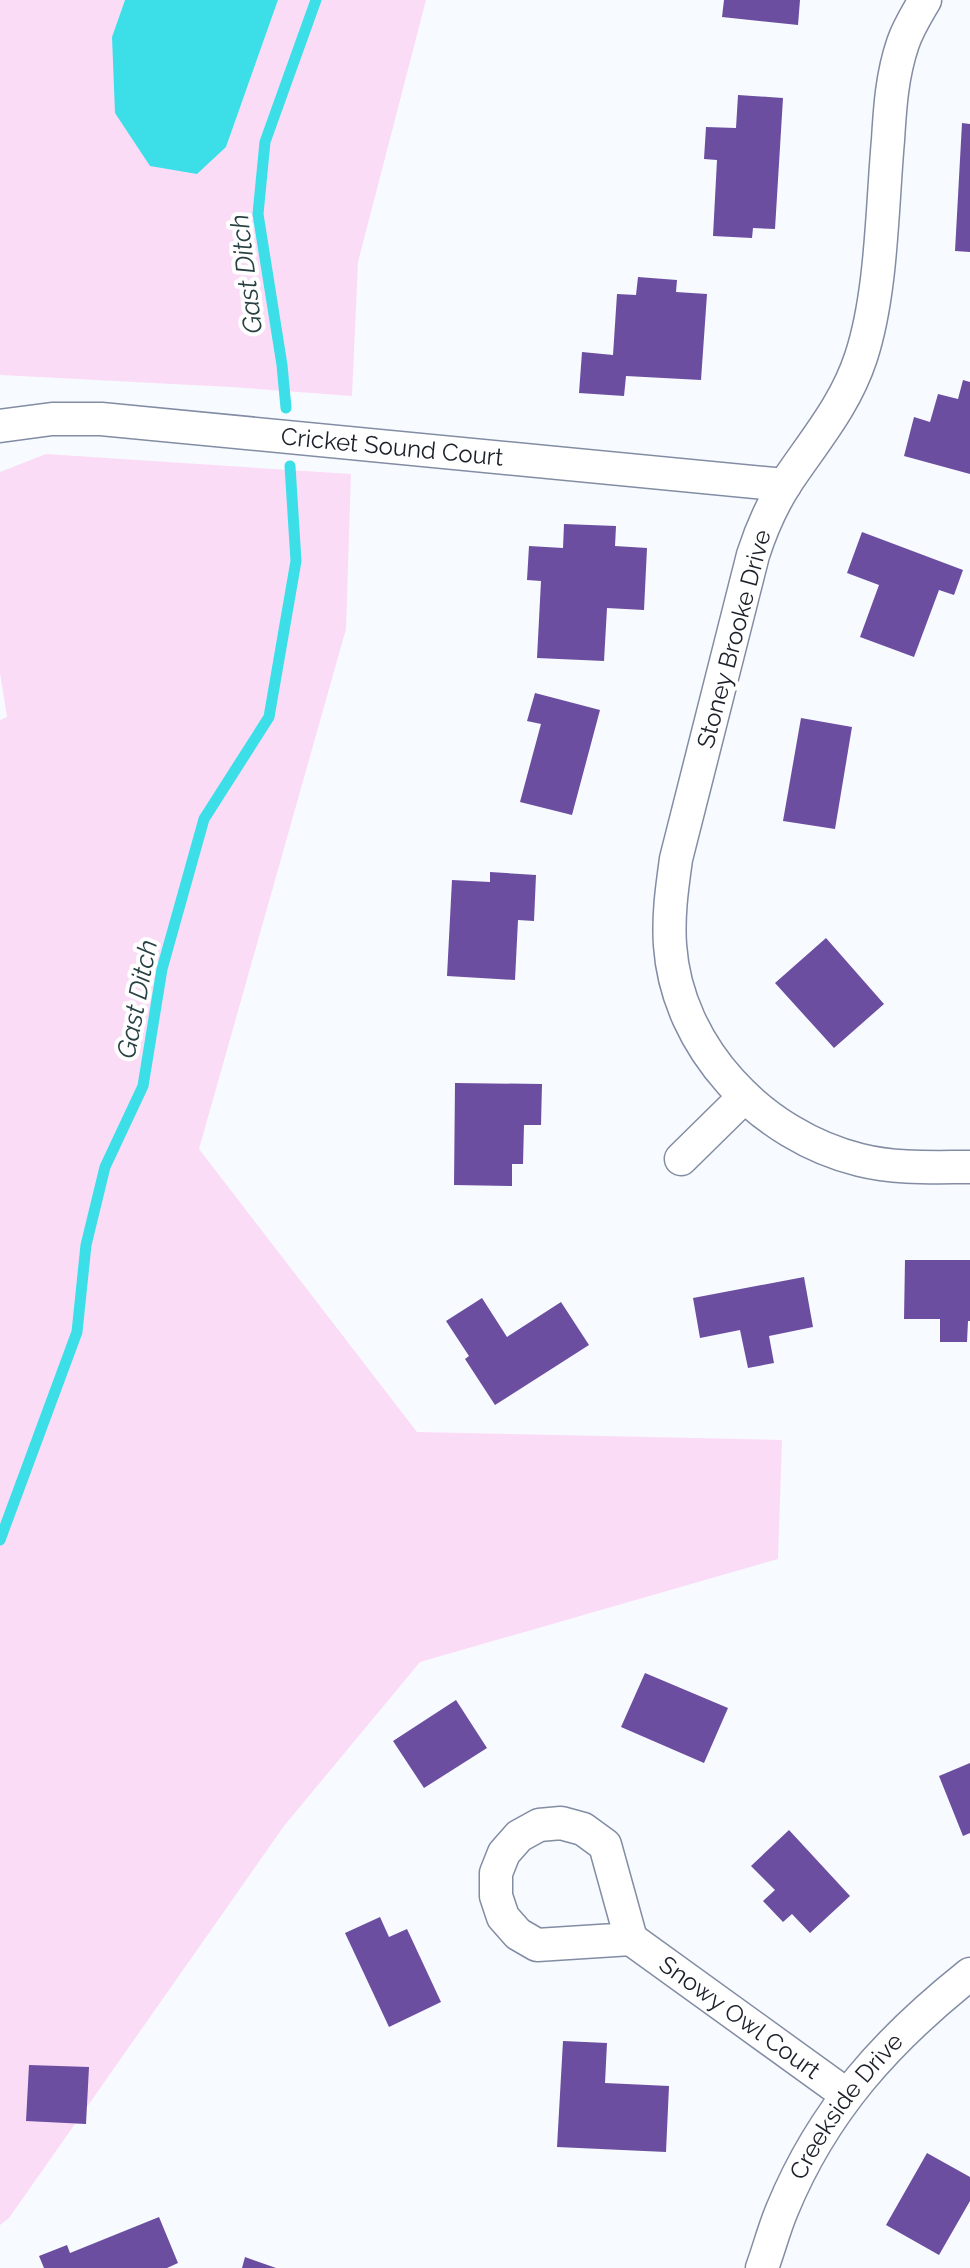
<svg xmlns="http://www.w3.org/2000/svg" width="970" height="2268" font-family="Raleway,sans-serif">
<style>
.green{fill:#fbdcf7}
.water{fill:#3cdfe8}
.lines{fill:none;stroke-linecap:round;stroke-linejoin:round}
.stream{stroke:#3cdfe8;stroke-width:11}
.building{fill:#6b4ea0}
.street-casing{stroke:#828da4;stroke-width:35}
.street{stroke:#fff;stroke-width:32}
.labels{text-anchor:middle;stroke-width:8;stroke-linejoin:round;paint-order:stroke}
.street-label{font-size:24px;fill:#1c2029;stroke:#fff}
.water-label{font-size:26px;font-style:italic;fill:#284143;stroke:#fff}
</style>
<rect width="100%" height="100%" fill="#f7faff"/>
<path class="green" d="M 0,0 L 125,0 L 112,38 L 226,147 L 278,0 L 426,0 L 358,262 L 352,396 L 231,387 L 0,375 Z
M 46,454 L 351,474 L 346,629 L 199,1149 L 417,1432 L 782,1440 L 778,1559 L 420,1662 L 284,1826 L 9,2218 L 0,2225 L 0,720 L 7,717 L 0,673 L 0,472 Z"/>
<path class="water" d="M 125,0 L 278,0 L 226,147 L 197,174 L 150,166 L 115,113 L 112,37 Z"/>
<g class="lines">
<path class="stream" d="M 286,408 L 282,365 L 258,214 L 265,142 L 316,0
M 0,1540 L 77,1332 L 86,1245 L 105,1167 L 143,1086 L 162,969 L 204,819 L 269,717 L 296,561 L 290,466"/>
</g>
<path class="building" d="M 724,0 L 800,0 L 798,25 L 722,17 Z
M 738,95 L 783,98 L 775,229 L 753,228 L 752,238 L 713,236 L 717,160 L 704,159 L 706,127 L 736,128 Z
M 962,123 L 970,124 L 970,252 L 955,251 Z
M 638,277 L 677,280 L 676,292 L 707,294 L 701,380 L 626,376 L 624,396 L 579,393 L 582,352 L 613,355 L 617,294 L 636,295 Z
M 963,380 L 970,382 L 970,474 L 904,456 L 914,417 L 930,422 L 938,394 L 958,399 Z
M 564,524 L 616,526 L 615,546 L 647,548 L 644,610 L 607,608 L 604,661 L 537,658 L 541,581 L 527,580 L 529,546 L 563,548 Z
M 862,532 L 963,570 L 954,595 L 939,590 L 914,657 L 860,637 L 879,585 L 847,573 Z
M 535,693 L 600,710 L 572,815 L 520,802 L 541,724 L 527,721 Z
M 801,718 L 852,727 L 835,829 L 783,821 Z
M 490,872 L 536,875 L 534,921 L 518,920 L 515,980 L 447,976 L 452,880 L 490,882 Z
M 826,938 L 884,1004 L 834,1048 L 775,983 Z
M 455,1083 L 542,1084 L 541,1125 L 524,1125 L 523,1164 L 512,1164 L 512,1186 L 454,1185 Z
M 905,1260 L 970,1260 L 970,1321 L 968,1321 L 967,1342 L 940,1342 L 940,1319 L 904,1319 Z
M 804,1277 L 813,1327 L 769,1336 L 774,1363 L 748,1368 L 740,1330 L 700,1338 L 693,1298 Z
M 482,1298 L 507,1337 L 561,1302 L 589,1345 L 495,1405 L 465,1359 L 469,1356 L 446,1321 Z
M 645,1673 L 728,1708 L 704,1763 L 621,1727 Z
M 456,1700 L 487,1748 L 424,1788 L 393,1741 Z
M 970,1763 L 970,1833 L 963,1836 L 939,1776 Z
M 789,1830 L 850,1896 L 810,1933 L 792,1914 L 783,1922 L 763,1901 L 775,1890 L 751,1866 Z
M 380,1917 L 389,1937 L 407,1929 L 441,2002 L 389,2027 L 345,1933 Z
M 563,2041 L 607,2043 L 605,2083 L 669,2086 L 666,2152 L 557,2147 Z
M 29,2065 L 89,2067 L 86,2124 L 26,2121 Z
M 927,2153 L 970,2177 L 970,2201 L 939,2255 L 886,2225 Z
M 159,2217 L 178,2263 L 167,2268 L 44,2268 L 39,2256 L 67,2245 L 70,2253 Z
M 245,2257 L 276,2268 L 242,2268 Z"/>
<g class="lines">
<defs>
<g id="street">
<path d="M 925,0 C 917,14 908,28 903,43 C 892,75 890,107 888,140 C 882,207 882,293 861,357 C 845,406 814,441 786,483 C 772,505 761,530 753,555 L 676,859 C 672,888 668,915 670,945 C 677,1048 762,1136 860,1160 C 896,1169 934,1167 970,1167"/>
<path id="s1" d="M 0,426 L 52,419 L 101,419 L 785,485"/>
<path d="M 681,1159 L 744,1097"/>
<path d="M 561,1823 L 583,1829 L 605,1845 L 631,1939 L 537,1945 L 518,1934 L 503,1917 L 496,1896 L 496,1873 L 504,1853 L 519,1836 L 539,1825 Z"/>
<path id="s2" d="M 631,1939 L 847,2095"/>
<path id="s3" d="M 762,2268 C 769,2249 774,2229 782,2210 C 823,2110 887,2040 970,1974"/>
</g>
</defs>
<use href="#street" class="street-casing"/>
<use href="#street" class="street"/>
</g>
<g class="labels">
<g class="street-label">
<text dy="8" stroke="none"><textPath href="#s1" startOffset="394">Cricket Sound Court</textPath></text>
<text transform="translate(734 639) rotate(-75)" y="8">Stoney Brooke Drive</text>
<text dy="8" stroke="none"><textPath href="#s2" startOffset="134">Snowy Owl Court</textPath></text>
<text dy="8" stroke="none"><textPath href="#s3" startOffset="184">Creekside Drive</textPath></text>
</g>
<g class="water-label">
<text transform="translate(246 274) rotate(-97)" y="9">Gast Ditch</text>
<text transform="translate(137 999) rotate(-79)" y="9">Gast Ditch</text>
</g>
</g>
</svg>
